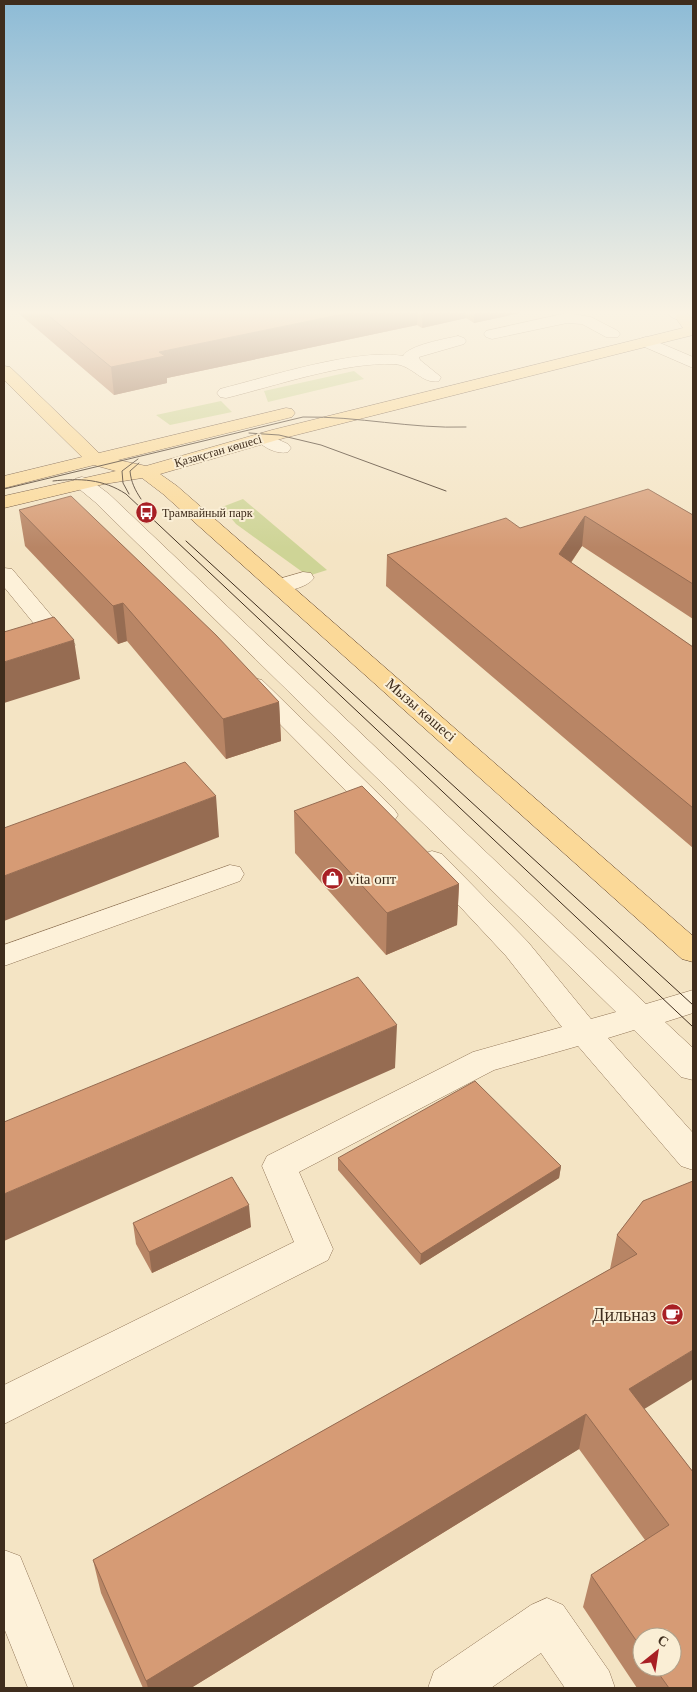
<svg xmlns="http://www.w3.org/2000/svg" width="697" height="1692" font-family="'Times New Roman',serif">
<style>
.green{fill:#ced496}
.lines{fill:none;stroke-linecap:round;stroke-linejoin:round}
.minor-casing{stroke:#917557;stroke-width:1}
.major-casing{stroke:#5f422c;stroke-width:1}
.minor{fill:#fdf1d9;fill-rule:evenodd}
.major{fill:#fbd998;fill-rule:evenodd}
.tram{stroke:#3f2d1d;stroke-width:1}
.wall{fill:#b88565;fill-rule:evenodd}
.shaded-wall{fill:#966c52}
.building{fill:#d69b75;stroke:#966c52}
.labels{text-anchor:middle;stroke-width:4;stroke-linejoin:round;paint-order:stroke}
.far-street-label{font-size:12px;fill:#3f2d1d;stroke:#faeed5}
.far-poi-label{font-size:12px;fill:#3f2d1d;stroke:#faeed5;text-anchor:start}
.street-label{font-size:15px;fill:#3f2d1d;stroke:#faeed5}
.poi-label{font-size:15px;fill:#3f2d1d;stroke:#faeed5;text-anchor:start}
.near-poi-label{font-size:18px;fill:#3f2d1d;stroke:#faeed5;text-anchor:end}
</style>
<rect width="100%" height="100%" fill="#f4e4c4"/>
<path class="green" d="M 354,371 L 364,379 L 268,402 L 264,391 Z
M 221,401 L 232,412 L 170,425 L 156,415 Z
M 243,499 L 327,570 L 308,576 L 236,524 L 222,507 Z"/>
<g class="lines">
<defs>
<path id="minor" d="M 665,311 L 684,311 L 691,317 L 688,320 C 680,322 670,318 665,311 Z
M 567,313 L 591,317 L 618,331 L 620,334 L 618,337 L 606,337 L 582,324 L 567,323 L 492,339 L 486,337 L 484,334 L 486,331 Z
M 458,336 L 464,338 L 466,341 L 464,344 L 419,357 L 420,360 L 441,377 L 439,381 C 422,385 413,365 394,364 C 344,362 275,386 226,398 L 220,397 L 217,393 L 220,389 C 268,377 356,348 403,356 C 409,345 445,339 458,336 Z
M 646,337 L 693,357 L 693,368 L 640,345 L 638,342 L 640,339 Z
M 264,433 L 288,444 L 291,448 L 288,452 C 277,455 262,447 255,438 L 258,434 Z
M 82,477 L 89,479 L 109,494 L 646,1004 L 693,990 L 693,1013 L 665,1022 L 693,1048 L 693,1080 L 681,1077 L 634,1030 L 608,1038 L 693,1133 L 693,1170 L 681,1166 L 578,1046 L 494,1070 L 299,1172 L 333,1249 L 328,1260 L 4,1424 L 4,1385 L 294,1242 L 262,1166 L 267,1156 L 473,1052 L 562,1027 L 506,956 L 422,866 L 418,860 L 422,854 L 432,851 L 442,854 L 528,942 L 591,1019 L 616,1012 L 95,502 L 72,483 L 75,479 Z
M 4,568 L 12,569 L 72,640 L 75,645 L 72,650 L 4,670 L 4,656 L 49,642 L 4,587 Z
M 303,572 L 311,573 L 314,578 C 307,588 284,593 272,591 L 269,586 L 272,581 Z
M 254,678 L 262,680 L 394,809 L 398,815 L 394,821 L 385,823 L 376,821 L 246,690 L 242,685 L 246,680 Z
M 230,865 L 240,867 L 244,874 L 240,881 L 4,966 L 4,945 Z
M 4,1550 L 20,1556 L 74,1688 L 28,1688 L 4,1628 Z
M 547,1598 L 563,1605 L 609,1671 L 615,1688 L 565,1688 L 541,1653 L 491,1688 L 428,1688 L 434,1671 L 531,1605 Z"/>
<path id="major" d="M 683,312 C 695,315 693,324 693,335 L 284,438 L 160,474 L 177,486 L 693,936 L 693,962 L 682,959 L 163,494 L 142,478 L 104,484 L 4,508 L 4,496 L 116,471 L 94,465 L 4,488 L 4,476 L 82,457 L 4,380 L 4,366 L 10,367 L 99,453 L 286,408 L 292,409 L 295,413 L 292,417 L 118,460 L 146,466 L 272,430 L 683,328 L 675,317 L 678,314 Z"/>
</defs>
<use href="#minor" class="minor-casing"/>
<use href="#major" class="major-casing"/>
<use href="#minor" class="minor"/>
<use href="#major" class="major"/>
<path class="tram" d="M 249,433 L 279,435 L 321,445 L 446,491
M 139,463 L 130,471 C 131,482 135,490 141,499
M 53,481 C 80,478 103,479 126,494 L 693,1027
M 4,489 L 303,417 C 358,416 411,429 466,427
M 129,494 L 123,483 L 122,471 L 138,459
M 186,541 L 693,1005"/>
</g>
<path class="wall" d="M 16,311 L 529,311 L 474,323 L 466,318 L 422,328 L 417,325 L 167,378 L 167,383 L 114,395 Z
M 648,489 L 693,515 L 693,619 L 582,546 L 571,563 L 693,647 L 693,848 L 386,586 L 387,555 L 520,528 Z
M 19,510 L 279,702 L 281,741 L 226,759 L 127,641 L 118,644 L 25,546 Z
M 294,811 L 459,884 L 457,925 L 386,955 L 295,853 Z
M 338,1158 L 561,1166 L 559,1178 L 420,1265 L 338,1170 Z
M 643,1201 L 644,1409 L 693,1472 L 693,1688 L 637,1688 L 583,1607 L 591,1575 L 645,1540 L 579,1449 L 191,1688 L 143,1688 L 101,1593 L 93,1560 L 610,1269 L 617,1235 ZM 642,1637 L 672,1667 L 642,1667 Z
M 133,1223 L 251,1227 L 152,1273 L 136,1244 Z"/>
<path class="shaded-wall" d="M 358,311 L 418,311 L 417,325 L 167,378 L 167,383 L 114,395 L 111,367 L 159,352 Z
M 423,311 L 466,311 L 466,318 L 422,328 Z
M 475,311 L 529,311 L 474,323 Z
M 585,516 L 582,546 L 555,585 L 559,554 Z
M 123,603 L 127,641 L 118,644 L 113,606 Z
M 74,640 L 80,679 L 4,703 L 4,662 Z
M 279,702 L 281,741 L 226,759 L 223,719 Z
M 216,796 L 219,837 L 4,921 L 4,876 Z
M 459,884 L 457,925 L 386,955 L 387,913 Z
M 397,1025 L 395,1068 L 4,1241 L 4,1194 Z
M 561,1166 L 559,1178 L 420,1265 L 421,1254 Z
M 249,1205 L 251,1227 L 152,1273 L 149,1252 Z
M 693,1350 L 693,1379 L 620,1424 L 629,1389 Z
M 586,1414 L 579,1449 L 191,1688 L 148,1688 L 146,1681 Z"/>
<path class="building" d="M 43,311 L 358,311 L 159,352 L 165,356 L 111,367 Z
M 648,489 L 693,515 L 693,584 L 585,516 L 559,554 L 693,647 L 693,808 L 387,555 L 506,518 L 520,528 Z
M 71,496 L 216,635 L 279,702 L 223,719 L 123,603 L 113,606 L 19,510 Z
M 54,617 L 74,640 L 4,662 L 4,632 Z
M 185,762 L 216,796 L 4,876 L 4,828 Z
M 362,786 L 459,884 L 387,913 L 294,811 Z
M 358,977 L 397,1025 L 4,1194 L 4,1122 Z
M 475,1081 L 561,1166 L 421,1254 L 338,1158 Z
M 232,1177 L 249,1205 L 149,1252 L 133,1223 Z
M 693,1181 L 693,1350 L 629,1389 L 693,1472 L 693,1688 L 669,1688 L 654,1667 L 672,1667 L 672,1637 L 642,1637 L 642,1649 L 591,1575 L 669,1525 L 586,1414 L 146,1681 L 93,1560 L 637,1254 L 617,1235 L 643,1201 Z"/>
<linearGradient id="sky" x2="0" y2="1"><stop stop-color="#8dbbd6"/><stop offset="0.57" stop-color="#faf3e4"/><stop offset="1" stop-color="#faf3e4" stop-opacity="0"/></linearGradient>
<rect width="697" height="548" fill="url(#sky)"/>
<defs>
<symbol id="bus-disc" viewBox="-11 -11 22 22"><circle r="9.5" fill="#a81f24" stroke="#faeed5"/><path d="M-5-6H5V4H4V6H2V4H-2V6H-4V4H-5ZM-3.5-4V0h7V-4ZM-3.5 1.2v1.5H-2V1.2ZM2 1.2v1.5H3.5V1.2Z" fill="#fff"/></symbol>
<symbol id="shop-disc" viewBox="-11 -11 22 22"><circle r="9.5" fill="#a81f24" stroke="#faeed5"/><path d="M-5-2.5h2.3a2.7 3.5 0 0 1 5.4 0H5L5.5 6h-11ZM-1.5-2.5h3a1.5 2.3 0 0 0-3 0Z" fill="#fff"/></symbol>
<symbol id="cafe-disc" viewBox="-11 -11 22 22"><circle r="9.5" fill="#a81f24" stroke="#faeed5"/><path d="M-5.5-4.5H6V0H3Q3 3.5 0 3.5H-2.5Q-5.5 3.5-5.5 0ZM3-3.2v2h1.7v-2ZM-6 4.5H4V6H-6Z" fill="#fff"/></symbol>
</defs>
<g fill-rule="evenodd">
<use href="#bus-disc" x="134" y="500" width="25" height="25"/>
<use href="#shop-disc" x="320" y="866" width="25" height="25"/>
<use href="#cafe-disc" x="660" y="1302" width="25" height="25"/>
</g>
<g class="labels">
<g class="far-street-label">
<text transform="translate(218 451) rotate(-16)" y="4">Қазақстан көшесі</text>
</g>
<g class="far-poi-label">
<text x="162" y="517">Трамвайный парк</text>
</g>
<g class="street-label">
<text transform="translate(421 710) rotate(41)" y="5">Мызы көшесі</text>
</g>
<g class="poi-label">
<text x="348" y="884">vita опт</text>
</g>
<g class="near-poi-label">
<text x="656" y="1321">Дильназ</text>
</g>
</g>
<rect width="697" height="1692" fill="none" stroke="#3f2d1d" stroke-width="10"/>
<g transform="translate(657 1652) rotate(30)"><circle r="24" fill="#faeed5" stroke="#afa18b"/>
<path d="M0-4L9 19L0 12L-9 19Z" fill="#a81f24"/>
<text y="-8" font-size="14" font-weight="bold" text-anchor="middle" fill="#3f2d1d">С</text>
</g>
</svg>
